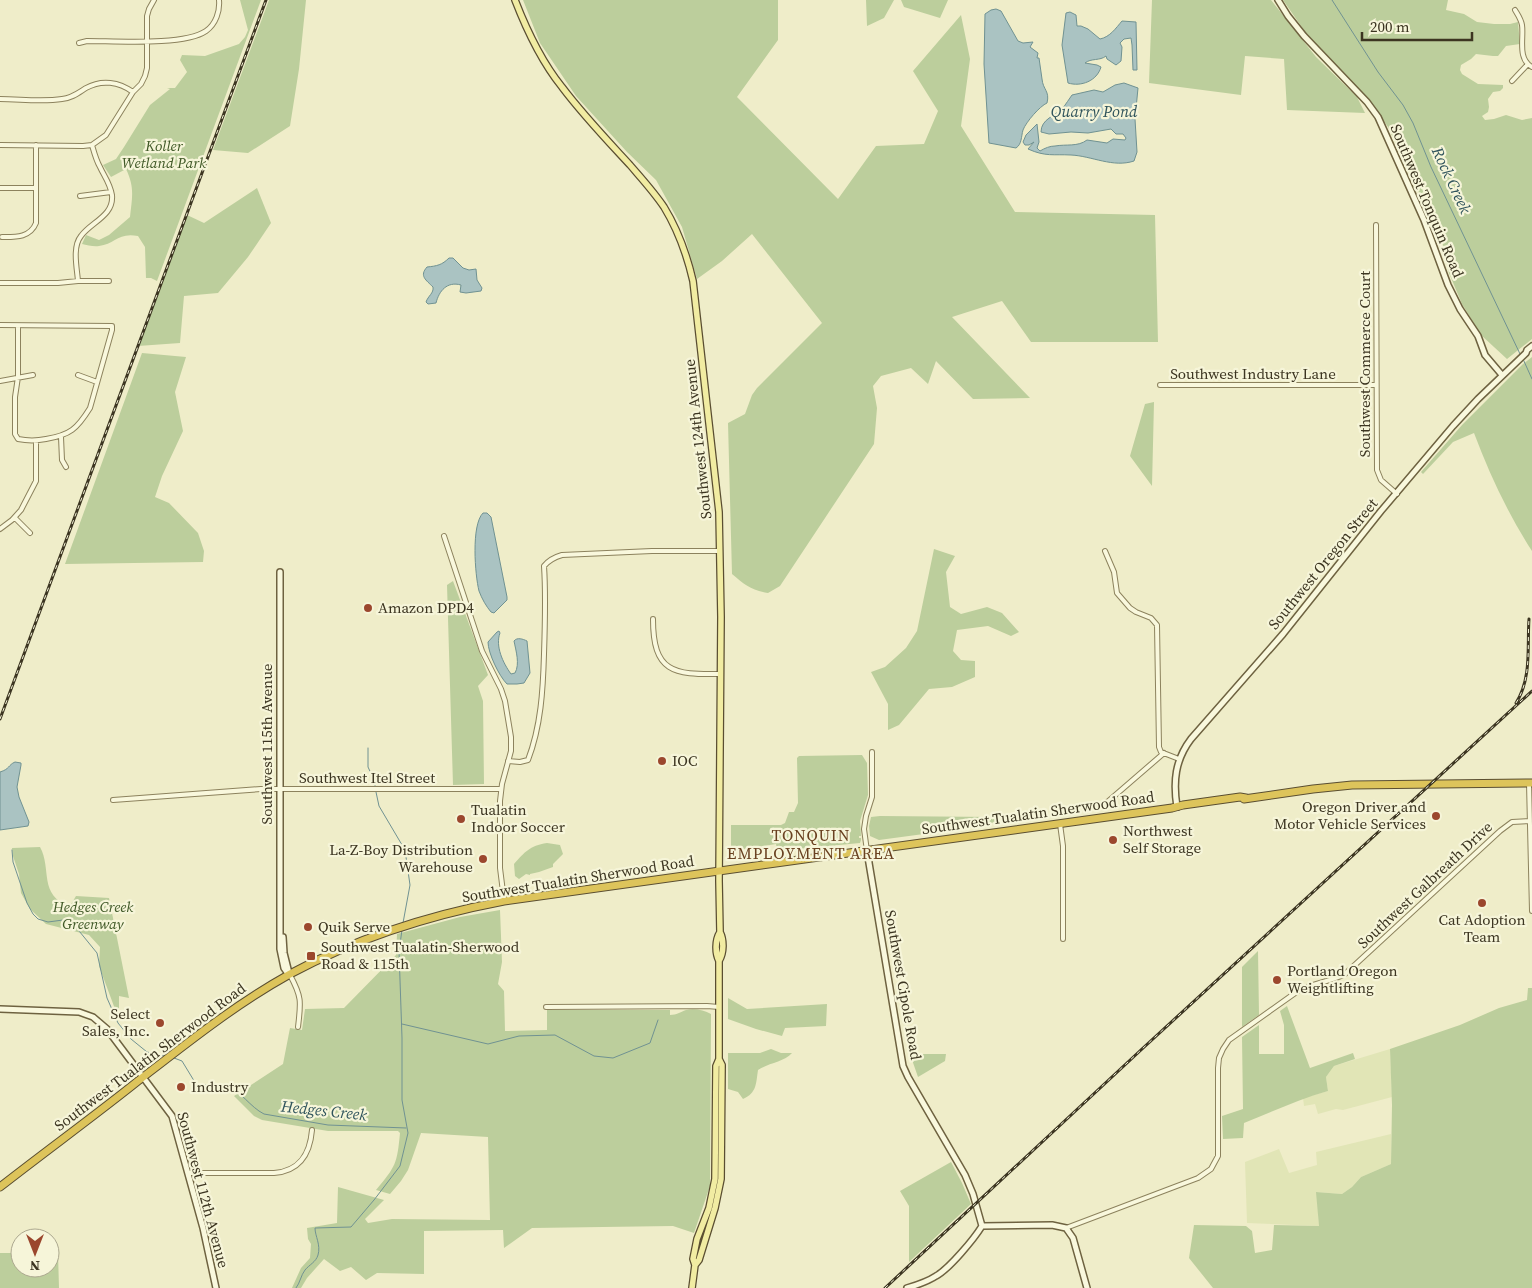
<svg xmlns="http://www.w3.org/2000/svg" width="1532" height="1288" font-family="'Source Serif 4',serif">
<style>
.farmland{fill:#e1e5b6}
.green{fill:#bcce9c}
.water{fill:#aac3c2;stroke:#709292}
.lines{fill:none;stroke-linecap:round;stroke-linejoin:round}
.stream{stroke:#709292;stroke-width:1}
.street-casing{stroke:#8c825d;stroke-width:6}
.secondary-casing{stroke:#6e6240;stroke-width:8}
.primary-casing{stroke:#5a4e31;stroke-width:8}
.highway-casing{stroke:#5a4e31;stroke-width:9}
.street{stroke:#f9f8dd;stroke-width:4}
.secondary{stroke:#f9f8dd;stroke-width:5}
.primary{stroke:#f1eca2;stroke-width:5.5}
.highway{stroke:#ddc45b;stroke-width:7}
.rail-casing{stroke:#3c3521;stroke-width:3}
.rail{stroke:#f6f5d9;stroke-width:1;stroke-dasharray:4;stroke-linecap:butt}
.poi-dot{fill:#9b472d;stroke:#f6f5d9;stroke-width:2}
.labels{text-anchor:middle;stroke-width:4.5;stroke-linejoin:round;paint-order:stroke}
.park-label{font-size:15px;font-style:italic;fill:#405927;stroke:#f6f5d9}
.street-label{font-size:15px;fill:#3c3521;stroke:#f6f5d9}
.poi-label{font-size:15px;fill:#3c3521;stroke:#f6f5d9;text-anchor:start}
.water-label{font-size:16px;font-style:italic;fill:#30545c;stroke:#f6f5d9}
.neighbourhood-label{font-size:16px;letter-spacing:1px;fill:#694120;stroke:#f6f5d9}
</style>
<rect width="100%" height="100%" fill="#efedc9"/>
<path class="farmland" d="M 1390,1049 L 1392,1097 L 1343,1110 L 1336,1109 L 1318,1114 L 1315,1104 L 1304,1106 L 1303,1098 L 1328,1091 L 1326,1077 L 1334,1066 Z
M 1391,1134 L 1391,1164 L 1361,1177 L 1352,1187 L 1342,1194 L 1317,1192 L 1319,1226 L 1247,1223 L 1245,1162 L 1279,1149 L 1289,1173 L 1317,1165 L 1316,1152 Z"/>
<path class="green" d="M 240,0 L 261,0 L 157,281 L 151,278 L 146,278 L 145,247 L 138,236 C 118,232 115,244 99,246 C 94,247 87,245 82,244 L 86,235 L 99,240 L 109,235 L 130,217 C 132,197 135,188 126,169 L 111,177 L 103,165 L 116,159 L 124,147 L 150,105 L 170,89 L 167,88 L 175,88 L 187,72 L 180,60 L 182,55 L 205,56 L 239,44 L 245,37 L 248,30 Z
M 269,0 L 306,0 L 299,69 L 290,126 L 248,153 L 213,150 Z
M 523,0 L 778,0 L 778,40 L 737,97 L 838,199 L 876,146 L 924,144 L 938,111 L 913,71 L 961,15 L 970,59 L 961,126 L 1015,212 L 1155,215 L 1158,342 L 1031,342 L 1002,301 L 952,317 L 1030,398 L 973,399 L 936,361 L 928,384 L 911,368 L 881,376 L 873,386 L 877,408 L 874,444 L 780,586 L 768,593 C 751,590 745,585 732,574 L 728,423 L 745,414 L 752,395 L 757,388 L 822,323 L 752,234 L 722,261 L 697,279 L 682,227 L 656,180 L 627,152 L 576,96 L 540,43 Z
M 866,0 L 894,0 L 884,18 L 867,26 Z
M 901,0 L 948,0 L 940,18 L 904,7 Z
M 1152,0 L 1271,0 L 1316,57 L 1357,97 L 1365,113 L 1287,110 L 1284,59 L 1245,56 L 1241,95 L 1149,83 Z
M 1283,0 L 1448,0 L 1446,10 L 1464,14 L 1477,22 L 1494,24 L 1510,24 L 1518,22 L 1520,44 L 1506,46 L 1498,56 L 1493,56 L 1476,54 L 1471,59 L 1461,65 L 1460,70 L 1462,74 L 1478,84 L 1503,85 L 1503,88 L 1500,91 L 1493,92 L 1488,99 L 1489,107 L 1488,112 L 1482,116 L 1485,120 L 1494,119 L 1506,115 L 1522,120 L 1532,118 L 1532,339 L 1507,359 L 1481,335 L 1462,304 L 1449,273 L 1442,242 L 1388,127 L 1368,98 L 1308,36 Z
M 257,188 L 271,223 L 248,257 L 218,293 L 184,296 L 180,343 L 138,346 L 187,215 L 204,223 Z
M 142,353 L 186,357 L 175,392 L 183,431 L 162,476 L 155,497 L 169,503 L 198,533 L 204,551 L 203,562 L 65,564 Z
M 1532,357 L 1532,551 C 1508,514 1489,473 1474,433 L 1453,442 L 1423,474 L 1421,472 L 1462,425 L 1523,364 Z
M 1154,402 L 1152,486 L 1130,456 L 1145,404 Z
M 934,549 L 955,556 L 946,572 L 950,607 L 961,614 L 987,607 L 1002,613 L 1019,632 L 1011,636 L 988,626 L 957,630 L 953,651 L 961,660 L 975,661 L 975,677 L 952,687 L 929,689 L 899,725 L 888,730 L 888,704 L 871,672 L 885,667 L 906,648 L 917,631 Z
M 453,581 L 488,675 L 478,686 L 483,701 L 484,784 L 453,785 L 447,585 Z
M 862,755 L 867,763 L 868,795 L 860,821 L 861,836 L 859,836 L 859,838 L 861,838 L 861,840 L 860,843 L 786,850 L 785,848 L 777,849 L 776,844 L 731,851 L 731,825 L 781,825 L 785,823 L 789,812 L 794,812 L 798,803 L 797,758 L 799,756 Z
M 880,816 L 995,817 L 995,822 L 991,823 L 991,825 L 879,840 L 870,836 L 869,826 L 871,817 Z
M 547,843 L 560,845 L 563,854 L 553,864 L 553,867 L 539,872 L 530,874 L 530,875 L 526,874 L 519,879 L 515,876 L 514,864 C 525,852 529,846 547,843 Z
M 40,847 C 52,868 38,896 70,906 L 76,896 L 109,898 L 129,998 L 119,996 L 119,1009 L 115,1009 L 99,966 L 100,947 L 89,935 L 46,924 L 30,909 L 21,893 L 19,874 L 13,856 L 12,848 Z
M 500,910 L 502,962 L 498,984 L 504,991 L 505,1031 L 547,1030 L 547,1010 L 670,1010 L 670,1015 C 677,1015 680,1012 686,1010 C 694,1008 704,1010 711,1014 L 710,1186 L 694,1233 L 673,1226 L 532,1228 L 504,1248 L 503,1230 L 424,1231 L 424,1274 L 377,1273 L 366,1280 L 351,1267 L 340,1271 L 324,1259 L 307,1278 L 301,1288 L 292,1288 L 301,1268 L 310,1258 L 311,1244 L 308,1239 L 307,1228 L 337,1223 L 338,1187 L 384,1200 L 365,1219 L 368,1223 L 392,1219 L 490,1220 L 488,1137 L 421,1133 L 408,1170 L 401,1181 L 390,1194 L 376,1190 C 396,1166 397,1164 400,1133 L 398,1131 L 328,1131 L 262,1120 L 254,1116 L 234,1096 L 283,1064 L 290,1028 L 302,1030 L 305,1009 L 344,1008 L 396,955 L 397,934 L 460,917 Z
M 1258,951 L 1259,1015 L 1242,1027 L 1242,967 Z
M 1528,988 L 1532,988 L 1532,1288 L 1213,1288 L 1189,1258 L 1194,1225 L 1246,1226 L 1252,1231 L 1255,1253 L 1272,1250 L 1274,1225 L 1319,1226 L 1316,1192 L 1342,1194 L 1352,1187 L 1361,1177 L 1391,1164 L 1392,1105 L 1390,1049 L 1460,1025 L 1499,1008 L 1527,1000 Z
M 728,998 L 747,1009 L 827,1004 L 826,1026 L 785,1028 L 782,1036 L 756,1029 L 728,1019 Z
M 1287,1006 L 1310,1068 L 1353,1053 L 1355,1059 L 1334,1066 L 1326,1077 L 1328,1091 C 1299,1099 1272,1112 1244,1123 L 1243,1138 L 1223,1139 L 1222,1116 L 1243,1109 L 1242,1037 L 1259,1025 L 1259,1054 L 1284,1054 L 1284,1025 L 1280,1011 Z
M 771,1049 L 781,1053 L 792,1053 C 784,1062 768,1063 758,1070 C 756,1083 757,1093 743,1099 L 738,1092 L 728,1089 L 728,1053 L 760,1053 Z
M 910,1054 L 946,1054 L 945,1061 L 918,1077 Z
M 951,1162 L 962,1183 L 971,1204 L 909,1262 L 909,1206 L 900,1191 Z
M 0,1253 L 20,1253 L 20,1268 L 50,1268 L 50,1253 L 58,1253 L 59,1288 L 0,1288 Z"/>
<path class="water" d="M 996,9 L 1001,11 L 1018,41 L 1023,43 L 1033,42 L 1030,47 L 1038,53 L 1037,58 L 1039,58 C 1040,65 1041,72 1042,79 C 1043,90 1050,91 1047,103 C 1040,106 1026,122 1023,130 C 1021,137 1022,144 1016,148 L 989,143 L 984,64 L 985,14 L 991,10 Z
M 1070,12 L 1076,15 L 1077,26 L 1081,26 L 1088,29 L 1100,39 C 1110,37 1116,28 1122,21 L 1136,22 L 1137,70 L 1133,70 L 1132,45 L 1131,38 L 1124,39 L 1120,43 L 1122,47 L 1121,61 L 1116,65 L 1107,59 L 1106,56 C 1100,61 1091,58 1085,63 L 1097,65 L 1101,67 C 1097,81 1081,87 1068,83 L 1062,45 L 1066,13 Z
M 1124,83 L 1138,88 L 1135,119 L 1137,152 L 1134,161 C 1113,168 1092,156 1071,155 C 1053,154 1046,157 1028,149 L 1034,142 L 1029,145 L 1025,145 L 1023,142 L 1026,135 L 1037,124 L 1039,142 L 1037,148 L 1040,151 C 1045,148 1050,146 1055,146 C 1066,144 1078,147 1087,140 L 1107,143 L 1113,139 L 1125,140 L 1126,138 L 1123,134 L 1116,134 L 1111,129 L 1088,133 L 1071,132 L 1049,134 L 1041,132 C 1041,119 1055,116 1063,108 C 1066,104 1069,99 1072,95 L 1094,90 L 1103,92 L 1115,85 Z
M 449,258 L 453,258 L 463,268 L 469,270 L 476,269 L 477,280 L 482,288 L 481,291 L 466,293 L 460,292 L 461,285 C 447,281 439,291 436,303 L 428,304 L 426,302 C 428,296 434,293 433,287 C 426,280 419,276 427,267 C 437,266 442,265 449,258 Z
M 483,513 L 487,513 L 491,517 L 507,597 L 507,600 L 494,613 L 491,612 C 486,606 482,599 479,591 C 475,575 471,525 483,513 Z
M 499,631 L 500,633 C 495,646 503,663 511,674 L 515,673 C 520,664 516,651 514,641 C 517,637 523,639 527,641 L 530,673 L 524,683 L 517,684 L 507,684 C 499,676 488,653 488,642 L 497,632 Z
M 15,762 L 21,763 L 21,765 L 17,787 L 19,797 L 29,822 L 28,826 L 0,830 L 0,772 C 10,769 8,765 15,762 Z"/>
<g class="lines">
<path class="stream" d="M 1332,0 L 1378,72 L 1403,105 L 1413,123 L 1431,167 L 1521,356
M 1523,359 L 1532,379
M 368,748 L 368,767 L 375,782 L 375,786
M 376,792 L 379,806 L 405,850 L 410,885 L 403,923
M 12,850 L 13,862 L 27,903 L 33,914 L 38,919 L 48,922 L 63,920 L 75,926 L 97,953 L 107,998 L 118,1023 L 131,1039 L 147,1052 L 164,1056
M 402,1024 L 488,1044 L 519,1036 L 555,1035 L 594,1056 L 613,1058 L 650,1043 L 658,1020
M 174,1058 L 182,1061 L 196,1084 C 206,1087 216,1082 227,1086 C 241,1091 250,1107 264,1114 L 328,1125 L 406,1128
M 296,1288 C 300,1283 301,1275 305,1270 C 309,1265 316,1262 318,1255 C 321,1245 315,1236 315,1228 L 351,1227 L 374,1200 L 400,1166 L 408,1133 L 402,1100 L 402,1038 L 399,951 L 402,930"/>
<defs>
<path id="street" d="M 1515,10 C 1518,15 1521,19 1522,25 C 1524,38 1517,59 1532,67
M 79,43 L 87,41 C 116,41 184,46 206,31 C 216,24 220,11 219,0
M 1512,81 L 1528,64
M 0,99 C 20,99 42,102 62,99 C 72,98 78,93 86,88 C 102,79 119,82 133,92
M 0,145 L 83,146 L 92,145 L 106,135 L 133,92 L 141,84 L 145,76 L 147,68 L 147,16 L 149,9 L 154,0
M 0,188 L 35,188
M 80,196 L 111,192
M 1376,225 L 1377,470 L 1381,480 L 1397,494
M 2,237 C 15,237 30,238 36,223 L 36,145
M 78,281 C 77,268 72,247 81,236 C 91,222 114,216 112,195 C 110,183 104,176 100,167 C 96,160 94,152 92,145
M 0,283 L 58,283 L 78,281 L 109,281
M 0,325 L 112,326 L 112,330 L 90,408 C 77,429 70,435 46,439 C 36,441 28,441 18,439 L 15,434 L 15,397 L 18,377 L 18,326
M 78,375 L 97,382
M 0,381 L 33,375
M 1160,385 L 1376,385
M 61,437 L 62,460 L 66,467
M 15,518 L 30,533
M 0,529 L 12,520 L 21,510 L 36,481 L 36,441
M 444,536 L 482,651 L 501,689 L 505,701 L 511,737 L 511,751 L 502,784 L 500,801 L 500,868 L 504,900
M 1105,551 L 1114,572 L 1117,593 L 1130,608 L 1136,612 L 1151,618 L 1157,625 L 1159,747 L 1161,752 L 1179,759
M 653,619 C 653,672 673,675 720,674
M 508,761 L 520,762 L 528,760 C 541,726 543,690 544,654 C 545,624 546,595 544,566 C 549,560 555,557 562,555 L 652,551 L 720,551
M 1529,783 L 1532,911
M 113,800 L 261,789 L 501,789
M 1096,805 L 1101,806 L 1105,804 L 1164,753
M 1060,824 L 1063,846 L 1063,939
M 867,851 L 864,829 L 866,816 L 872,797 L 872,752
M 290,975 C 302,997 301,1002 298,1027
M 546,1007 L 707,1006 L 719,1007
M 188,1173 L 274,1173 C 300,1171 310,1154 312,1130
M 1066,1228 L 1198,1178 L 1211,1169 L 1218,1156 L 1218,1068 L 1219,1058 L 1223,1049 L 1229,1040 L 1298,991 C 1313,983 1330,982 1345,974 L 1500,831 L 1512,822 L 1530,821"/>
<path id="secondary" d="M 1278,0 L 1288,16 L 1304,36 L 1367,102 L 1378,117 L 1424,220 L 1448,285 L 1460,309 L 1478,336 L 1485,355 L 1502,375
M 280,572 L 280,949 L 284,968 L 289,975
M 1177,807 C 1173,782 1175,760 1191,739 L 1283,634 L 1381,511 L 1453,426 L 1478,399 L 1526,353 L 1527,350 L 1532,346
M 867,851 L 903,1066 L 908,1077 L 965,1175 L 973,1194 L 982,1226
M 283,937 L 284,953 L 289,973
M 0,1009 L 79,1012 L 93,1017 L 107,1029 L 172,1116 L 203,1228 L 216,1288
M 982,1226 L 1052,1225 L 1066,1228 L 1073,1238 L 1087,1288
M 907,1288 C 917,1285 927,1282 936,1276 C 949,1269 974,1239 982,1226"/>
<path id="primary" d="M 515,0 C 527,31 541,61 562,87 C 583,115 607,140 630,165 C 642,179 654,192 664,207 C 678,230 687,255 693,281 L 719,512 L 721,617 L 719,881 L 720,932 C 724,940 724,953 719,961
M 695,1265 L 693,1259 L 697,1239 L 709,1208 L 715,1179 L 716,1066 L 719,1059
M 692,1288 L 695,1265 L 699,1260 L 715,1208 L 721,1179 L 722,1065 L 719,1059 L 719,961 C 715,953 715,940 720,932"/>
<path id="highway" d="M 1244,799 L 1313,789 L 1352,785 L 1532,783
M 0,1187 C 46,1151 93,1117 138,1081 C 187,1043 236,1004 290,974 C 357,938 430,915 504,901 L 1172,808 L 1183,805 L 1240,797 L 1246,798"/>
</defs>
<use href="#street" class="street-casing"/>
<use href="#secondary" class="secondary-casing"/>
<use href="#primary" class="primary-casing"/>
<use href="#highway" class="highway-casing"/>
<use href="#street" class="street"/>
<use href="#secondary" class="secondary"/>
<use href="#primary" class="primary"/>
<use href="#highway" class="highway"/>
<defs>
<path id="rail" d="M 1516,703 C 1532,678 1527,647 1529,619
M 0,719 L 266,0
M 885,1288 L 1142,1049 L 1532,691"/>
</defs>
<use href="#rail" class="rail-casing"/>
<use href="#rail" class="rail"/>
</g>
<g class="poi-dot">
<circle cx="368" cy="608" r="5"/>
<circle cx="662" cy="761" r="5"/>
<circle cx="1436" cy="816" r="5"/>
<circle cx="461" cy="819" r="5"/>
<circle cx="1113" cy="840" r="5"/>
<circle cx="483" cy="859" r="5"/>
<circle cx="1482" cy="903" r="5"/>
<circle cx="308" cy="927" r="5"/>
<rect x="306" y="951" width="10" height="10" rx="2.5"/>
<circle cx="1277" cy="980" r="5"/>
<circle cx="160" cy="1023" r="5"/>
<circle cx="181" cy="1087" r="5"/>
</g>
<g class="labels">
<g class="park-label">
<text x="164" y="151">Koller<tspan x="164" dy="17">Wetland Park</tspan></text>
<text x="93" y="912">Hedges Creek<tspan x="93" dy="17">Greenway</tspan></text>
</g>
<g class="street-label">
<text transform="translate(1427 201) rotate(67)" y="5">Southwest Tonquin Road</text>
<text transform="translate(1365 364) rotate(-90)" y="5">Southwest Commerce Court</text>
<text x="1253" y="379">Southwest Industry Lane</text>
<text transform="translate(698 439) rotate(-96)" y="5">Southwest 124th Avenue</text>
<text transform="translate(1323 564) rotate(-51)" y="5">Southwest Oregon Street</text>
<text transform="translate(267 744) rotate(-90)" y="5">Southwest 115th Avenue</text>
<text x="367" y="783">Southwest Itel Street</text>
<text transform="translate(1038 813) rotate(-8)" y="5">Southwest Tualatin Sherwood Road</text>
<text transform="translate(578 879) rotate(-9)" y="5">Southwest Tualatin Sherwood Road</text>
<text transform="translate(1425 885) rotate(-43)" y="5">Southwest Galbreath Drive</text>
<text transform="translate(903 985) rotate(80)" y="5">Southwest Cipole Road</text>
<text transform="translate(150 1057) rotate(-37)" y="5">Southwest Tualatin Sherwood Road</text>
<text transform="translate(203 1190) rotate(75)" y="5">Southwest 112th Avenue</text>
</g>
<g class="poi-label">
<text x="378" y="613">Amazon DPD4</text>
<text x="672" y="766">IOC</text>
<text x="1426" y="812" text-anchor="end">Oregon Driver and<tspan x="1426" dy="17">Motor Vehicle Services</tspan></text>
<text x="471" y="815">Tualatin<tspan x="471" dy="17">Indoor Soccer</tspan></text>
<text x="1123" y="836">Northwest<tspan x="1123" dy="17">Self Storage</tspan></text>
<text x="473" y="855" text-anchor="end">La-Z-Boy Distribution<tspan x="473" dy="17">Warehouse</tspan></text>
<text x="1482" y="925" text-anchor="middle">Cat Adoption<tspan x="1482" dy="17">Team</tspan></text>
<text x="318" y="932">Quik Serve</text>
<text x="321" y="952">Southwest Tualatin-Sherwood<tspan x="321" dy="17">Road &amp; 115th</tspan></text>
<text x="1287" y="976">Portland Oregon<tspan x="1287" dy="17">Weightlifting</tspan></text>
<text x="150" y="1019" text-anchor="end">Select<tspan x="150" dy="17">Sales, Inc.</tspan></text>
<text x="191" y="1092">Industry</text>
</g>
<g class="water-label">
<text x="1094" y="117">Quarry Pond</text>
<text transform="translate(1452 180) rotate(65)" y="6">Rock Creek</text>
<text transform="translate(324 1110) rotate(6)" y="6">Hedges Creek</text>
</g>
<g class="neighbourhood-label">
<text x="811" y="841">TONQUIN<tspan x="811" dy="18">EMPLOYMENT AREA</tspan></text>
</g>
</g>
<g transform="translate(35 1253) rotate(180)"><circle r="24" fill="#f6f5d9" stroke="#aca88f"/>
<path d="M0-4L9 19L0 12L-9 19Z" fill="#9b472d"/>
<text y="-8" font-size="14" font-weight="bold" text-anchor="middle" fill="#3c3521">N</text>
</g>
<path d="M1362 32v8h110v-8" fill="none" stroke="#3c3521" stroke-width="2.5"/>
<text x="1370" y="32" font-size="15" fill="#3c3521" stroke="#f6f5d9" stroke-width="4" paint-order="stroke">200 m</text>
</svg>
